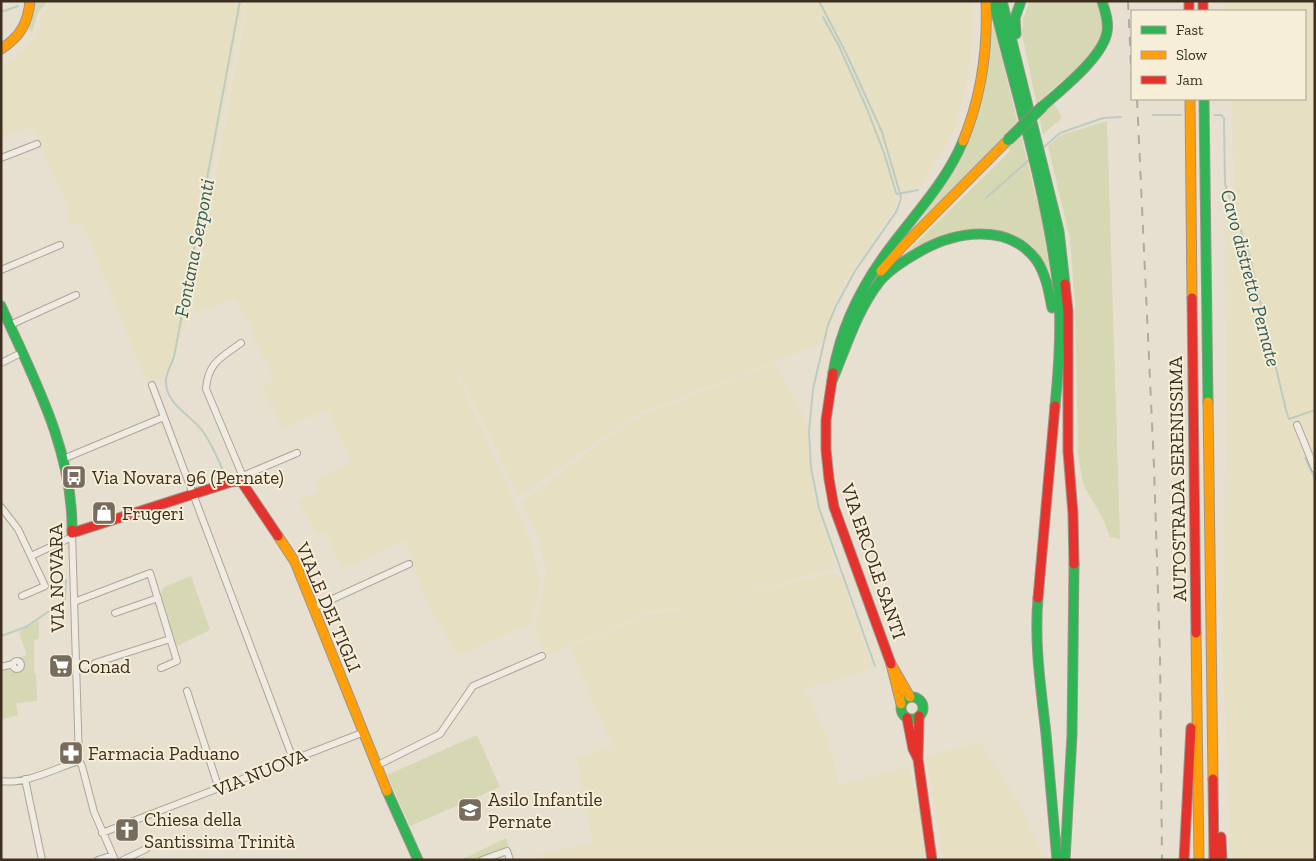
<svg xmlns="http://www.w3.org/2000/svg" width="1316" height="861" font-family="'Zilla Slab',serif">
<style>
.farmland{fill:#e6dfc2}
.green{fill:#d6d7b3}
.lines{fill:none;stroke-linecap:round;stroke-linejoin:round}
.stream{stroke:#bcccc2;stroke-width:2}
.street-casing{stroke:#ada599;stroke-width:8}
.fast-casing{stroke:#9c958a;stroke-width:11}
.slow-casing{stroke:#9c958a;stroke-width:11}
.jam-casing{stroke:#9c958a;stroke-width:11}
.street{stroke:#efebe3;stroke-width:6}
.fast{stroke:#30b455;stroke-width:9}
.slow{stroke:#ff9f0a;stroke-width:9}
.jam{stroke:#e5322d;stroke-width:9}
.rail{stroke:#afaaa2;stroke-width:2;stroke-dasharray:9 9;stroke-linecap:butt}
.fast-bridge-casing{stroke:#928b80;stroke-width:12;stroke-linecap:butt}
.fast-bridge{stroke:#30b455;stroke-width:10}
.labels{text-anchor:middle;stroke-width:4;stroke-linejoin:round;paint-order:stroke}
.poi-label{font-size:19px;fill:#3d2e20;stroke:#f7eed8;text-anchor:start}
.street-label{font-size:19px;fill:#3d2e20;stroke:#f7eed8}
.water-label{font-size:20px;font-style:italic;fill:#2f5d5a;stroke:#f7eed8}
</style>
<rect width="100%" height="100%" fill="#e7e0d1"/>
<path class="farmland" d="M 59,1 L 245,1 L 188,299 L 190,316 L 162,380 L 144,376 L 83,224 L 68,223 L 68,207 L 31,126 L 1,137 L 1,65 L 23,52 L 37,34 L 43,12 L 53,3 Z
M 248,1 L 971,1 L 973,10 L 969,72 L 956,127 L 920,186 L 897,197 L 895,208 L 840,290 L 821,344 L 642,412 L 621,425 L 520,496 L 517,492 L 457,370 L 457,375 L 516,505 L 533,548 L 540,585 L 530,624 L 458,656 L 427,602 L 405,540 L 342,569 L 326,532 L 316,534 L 298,500 L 319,491 L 315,481 L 351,462 L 328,409 L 283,429 L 261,387 L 274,380 L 252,335 L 255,333 L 234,297 L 196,314 L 193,301 Z
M 1223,1 L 1315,1 L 1315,860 L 1233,860 L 1231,848 L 1222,638 L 1226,446 L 1225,216 L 1234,181 L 1232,99 L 1305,99 L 1305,11 L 1223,11 Z
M 776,363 L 808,425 L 808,451 L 814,498 L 835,562 L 835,567 L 719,601 L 829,573 L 840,575 L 873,668 L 805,689 L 829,741 L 839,785 L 908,766 L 924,828 L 925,860 L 545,860 L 538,854 L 593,843 L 577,759 L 612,746 L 570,647 L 652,614 L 689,608 L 658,609 L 546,655 L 537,635 L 536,623 L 541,603 L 546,572 L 540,544 L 523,504 L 524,501 L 623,426 L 642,415 Z
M 979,741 L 1018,801 L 1045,860 L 944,860 L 926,757 Z"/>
<path class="green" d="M 33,1 L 48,1 L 38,13 L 32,32 L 28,30 Z
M 1030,1 L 1096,1 C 1118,44 1076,68 1048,93 L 1062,118 L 1043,134 L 1022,34 L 1023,19 Z
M 993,23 L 1041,217 L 1050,272 L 1032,246 L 1012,234 L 985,228 L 956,232 L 898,261 L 1010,151 L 1001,140 L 914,227 L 947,181 L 974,126 L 985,89 Z
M 1107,121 L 1120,539 L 1110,537 L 1101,515 L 1083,484 L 1078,453 L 1075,305 L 1070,239 L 1048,146 L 1061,135 Z
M 191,576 L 210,630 L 173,648 L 158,598 L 164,587 Z
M 39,620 L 39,639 L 34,640 L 34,673 L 36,674 L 37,701 L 16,703 L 18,715 L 1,720 L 1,669 L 11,666 L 15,672 L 21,671 L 25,662 L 16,659 L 27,655 L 19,632 Z
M 477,735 L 500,787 L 410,826 L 387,775 Z
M 506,838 L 509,846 L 473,860 L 461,860 Z"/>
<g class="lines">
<path class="stream" d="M 819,1 L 846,53 L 882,132 L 901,197 L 900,202 L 896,212 L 855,271 L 836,306 L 828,325 L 813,389 L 809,432 L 811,468 L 819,508 L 875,666
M 1,12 L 18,6
M 823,17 L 839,46 L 867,109 L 884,153 L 896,193 L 897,194 L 918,190
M 1153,115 L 1181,115
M 1214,115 L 1221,115 L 1224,118 L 1225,184 L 1249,254 L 1286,410 L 1289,419 L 1315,410
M 1044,147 L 1060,133 L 1103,118 L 1121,117
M 986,198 L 1029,160
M 1305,458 L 1315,479
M 226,478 C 219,461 212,444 201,429 C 189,414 164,403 166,379 C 167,372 171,364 174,357 L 240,1
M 1,636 L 26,627 L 65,600 L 66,580"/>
<defs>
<path id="street" d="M 1,158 L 37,144
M 1,270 L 60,245
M 10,325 L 76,295
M 1,363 L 21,353
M 152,385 L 293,759
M 1297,425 L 1315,469
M 63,459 L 164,417
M 241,481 L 241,472 L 206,389 C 208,362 222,357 241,343
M 241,481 L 245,475 L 297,453
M 1,507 L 18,529 L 45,586 L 22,596
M 72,533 L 79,761 L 82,766 L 94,812 L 115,860
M 31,556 L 72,537
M 74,602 L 150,573 L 177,661 L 161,668
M 313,608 L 409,564
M 115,613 L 158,598
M13 665a4 4 0 1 1 8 0a4 4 0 1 1-8 0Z
M 95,663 L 170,639
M 1,667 L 13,664
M 76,668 L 87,665
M 187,691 L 219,789
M 376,766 L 440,734 L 473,686 L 542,656
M 25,779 L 42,860
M 1,781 C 25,785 56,768 79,761
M 102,833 L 362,733
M 98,860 L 113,855
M 123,860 L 146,849
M 482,860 L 507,851 L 510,860"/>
<path id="fast" d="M 993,1 C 1017,96 1046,190 1058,287 C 1062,326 1059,367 1055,406
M 1002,1 L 1059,231 L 1065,284
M 1016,34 L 1015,18 L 1021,1
M 1204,99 L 1208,402
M 1043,106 C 1062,89 1103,57 1107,32 C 1109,21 1105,11 1102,1
M 1,306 C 33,377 73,450 72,530
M 833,373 C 841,325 863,283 892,245 C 917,212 947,180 963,141
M 832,381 C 846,348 857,310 880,281 C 890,269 905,260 919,252 C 955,231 1009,222 1037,261 C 1046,275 1049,292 1052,308
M 1038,598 C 1034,644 1041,688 1046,734 C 1050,776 1053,818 1057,860
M901 708a11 11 0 1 1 22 0a11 11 0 1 1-22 0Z
M 387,791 L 418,860
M 1065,860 L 1072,735 L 1074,564"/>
<path id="slow" d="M 1,49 C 20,37 28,23 30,1
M 1190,99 L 1192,298
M 963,141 C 982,95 988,50 986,1
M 881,271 L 902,247 L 1008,140
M 1208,402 L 1213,779
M 278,536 L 295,562 L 387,791
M 1196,633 L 1199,860
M 901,704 L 891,664 L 910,697"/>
<path id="jam" d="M 1189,1 L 1189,11
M 1203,1 L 1203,11
M 1065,284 L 1068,311 L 1068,451 L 1073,514 L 1074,564
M 1192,298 L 1196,633
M 833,373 L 826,420 L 826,450 L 829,479 L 834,507 L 891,664
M 72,530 L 72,533 L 231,482 L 241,481 L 278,536
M 1038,598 L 1055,406
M 907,718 L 913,749 L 918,759 L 919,716
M 918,759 L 932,860
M 1213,779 L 1214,860
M 1221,837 L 1222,860
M 1184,860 L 1191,728"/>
</defs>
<use href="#street" class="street-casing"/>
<use href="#fast" class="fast-casing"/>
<use href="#slow" class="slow-casing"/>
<use href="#jam" class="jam-casing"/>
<use href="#street" class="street"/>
<use href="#fast" class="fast"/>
<use href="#slow" class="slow"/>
<use href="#jam" class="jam"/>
<path class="rail" d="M 1128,1 L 1132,88
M 1137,99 L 1154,466 L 1160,655 L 1162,860"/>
<defs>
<path id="fast-bridge" d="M 1008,140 L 1043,106"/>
</defs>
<use href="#fast-bridge" class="fast-bridge-casing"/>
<use href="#fast-bridge" class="fast-bridge"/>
</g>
<defs>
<symbol id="bus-square" viewBox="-11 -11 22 22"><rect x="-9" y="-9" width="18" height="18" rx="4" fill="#786c5e" stroke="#f7eed8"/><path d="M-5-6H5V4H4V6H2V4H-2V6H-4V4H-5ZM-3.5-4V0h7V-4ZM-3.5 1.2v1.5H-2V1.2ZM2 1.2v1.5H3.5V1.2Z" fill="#fff"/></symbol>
<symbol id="shop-square" viewBox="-11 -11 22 22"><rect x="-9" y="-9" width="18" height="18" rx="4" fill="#786c5e" stroke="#f7eed8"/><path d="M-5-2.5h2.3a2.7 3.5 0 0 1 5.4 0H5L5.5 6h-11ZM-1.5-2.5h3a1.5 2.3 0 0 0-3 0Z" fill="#fff"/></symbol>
<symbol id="supermarket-square" viewBox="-11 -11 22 22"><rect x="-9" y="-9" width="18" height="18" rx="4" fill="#786c5e" stroke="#f7eed8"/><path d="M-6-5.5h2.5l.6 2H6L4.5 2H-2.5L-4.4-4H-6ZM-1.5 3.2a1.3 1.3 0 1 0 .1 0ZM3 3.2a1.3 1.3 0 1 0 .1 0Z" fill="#fff"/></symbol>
<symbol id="pharmacy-square" viewBox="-11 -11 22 22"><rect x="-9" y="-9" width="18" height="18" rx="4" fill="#786c5e" stroke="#f7eed8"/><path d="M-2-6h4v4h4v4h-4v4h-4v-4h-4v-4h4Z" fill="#fff"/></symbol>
<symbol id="school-square" viewBox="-11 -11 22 22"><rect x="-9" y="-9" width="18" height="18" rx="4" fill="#786c5e" stroke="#f7eed8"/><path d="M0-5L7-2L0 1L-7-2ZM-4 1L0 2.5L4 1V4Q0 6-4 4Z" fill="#fff"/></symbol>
<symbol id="church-square" viewBox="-11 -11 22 22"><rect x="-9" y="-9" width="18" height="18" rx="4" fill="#786c5e" stroke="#f7eed8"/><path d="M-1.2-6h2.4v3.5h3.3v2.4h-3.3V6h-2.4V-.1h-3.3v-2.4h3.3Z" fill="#fff"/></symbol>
</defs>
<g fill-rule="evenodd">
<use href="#bus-square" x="60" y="463" width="28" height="28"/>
<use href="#shop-square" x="90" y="499" width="28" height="28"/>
<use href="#supermarket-square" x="47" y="652" width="28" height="28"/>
<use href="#pharmacy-square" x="57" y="739" width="28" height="28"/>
<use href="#school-square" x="456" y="796" width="28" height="28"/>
<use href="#church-square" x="113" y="816" width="28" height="28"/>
</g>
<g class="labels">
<g class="poi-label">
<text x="92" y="484">Via Novara 96 (Pernate)</text>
<text x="122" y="520">Frugeri</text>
<text x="78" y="673">Conad</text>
<text x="88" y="760">Farmacia Paduano</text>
<text x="488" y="806">Asilo Infantile<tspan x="488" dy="22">Pernate</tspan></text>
<text x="144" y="826">Chiesa della<tspan x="144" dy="22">Santissima Trinità</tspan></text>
</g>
<g class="street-label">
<text transform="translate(1177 479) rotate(-91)" y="7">AUTOSTRADA SERENISSIMA</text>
<text transform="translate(874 561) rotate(71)" y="7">VIA ERCOLE SANTI</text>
<text transform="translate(56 578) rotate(-91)" y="7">VIA NOVARA</text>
<text transform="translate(329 607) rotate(67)" y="7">VIALE DEI TIGLI</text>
<text transform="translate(260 772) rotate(-22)" y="7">VIA NUOVA</text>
</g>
<g class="water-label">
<text transform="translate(194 248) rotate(-79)" y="7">Fontana Serponti</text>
<text transform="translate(1251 278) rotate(75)" y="7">Cavo distretto Pernate</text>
</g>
</g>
<rect width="1316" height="861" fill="none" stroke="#3d2e20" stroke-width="5"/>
<rect x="1131" y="10" width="175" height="90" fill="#f7eed8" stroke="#ada18e"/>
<rect x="1141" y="26" width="25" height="8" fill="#30b455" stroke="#ada18e"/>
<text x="1176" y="35" font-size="15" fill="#3d2e20">Fast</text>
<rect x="1141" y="51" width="25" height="8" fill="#ff9f0a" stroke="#ada18e"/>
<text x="1176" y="60" font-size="15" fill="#3d2e20">Slow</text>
<rect x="1141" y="76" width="25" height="8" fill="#e5322d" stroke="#ada18e"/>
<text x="1176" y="85" font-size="15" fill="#3d2e20">Jam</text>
</svg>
